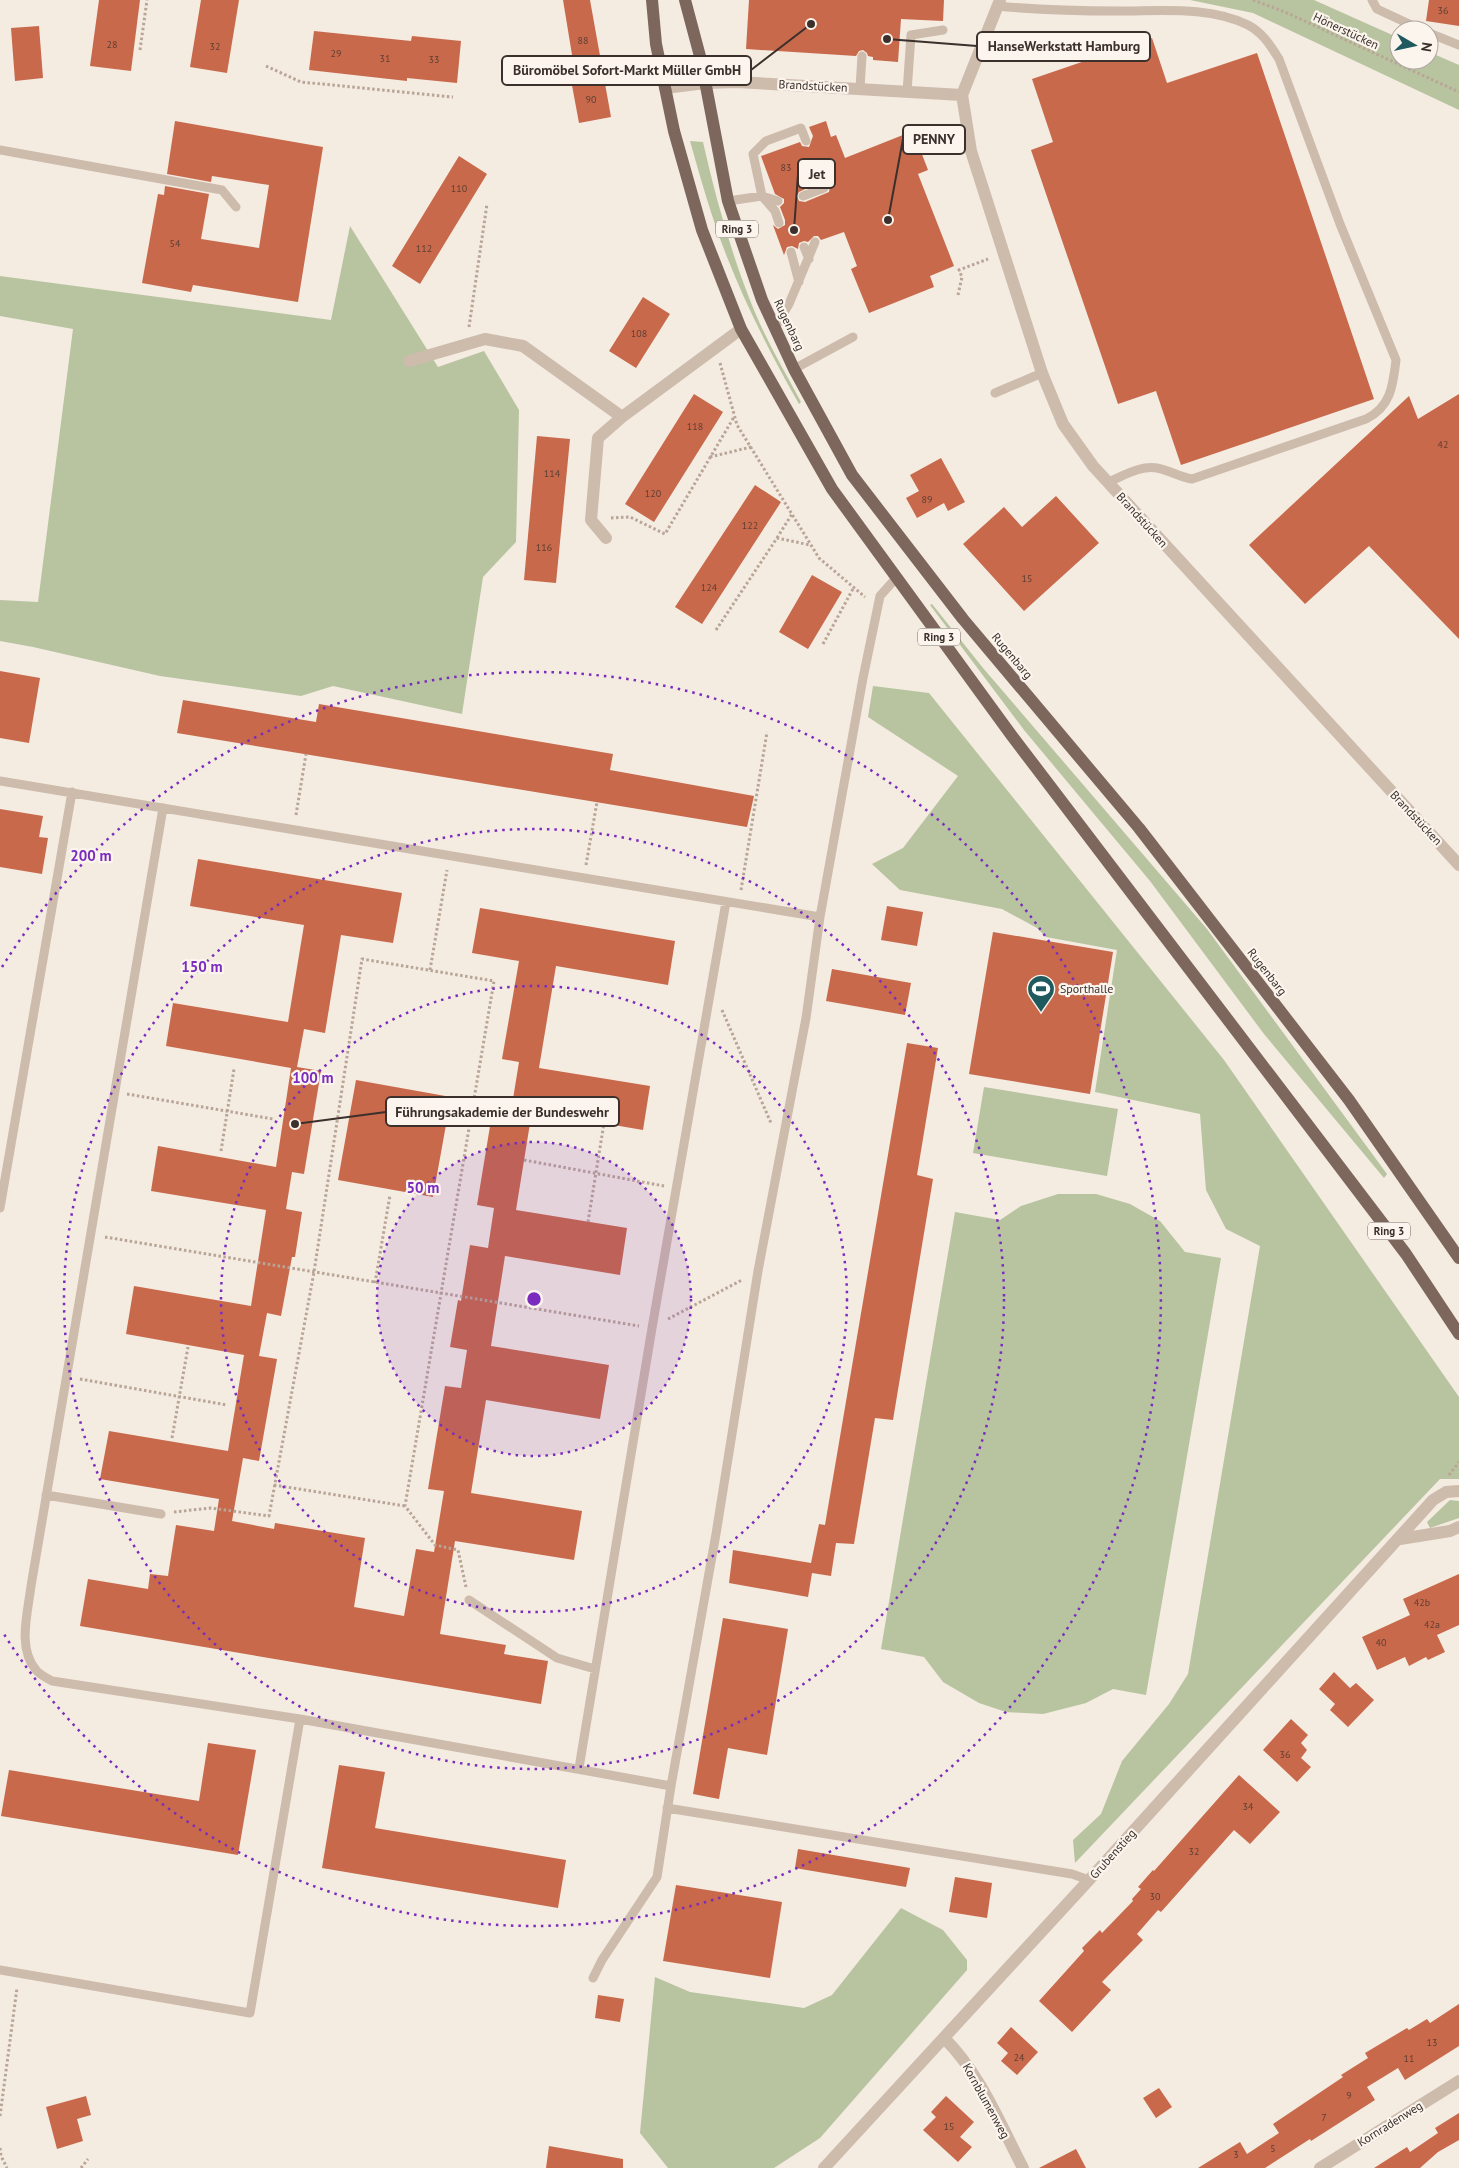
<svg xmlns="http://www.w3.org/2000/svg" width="1459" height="2168" font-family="'PT Sans',sans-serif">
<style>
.green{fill:#b8c4a0}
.building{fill:#c8694b;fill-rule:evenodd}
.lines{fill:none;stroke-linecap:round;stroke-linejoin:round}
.path{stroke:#b9a596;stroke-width:3;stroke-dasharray:2.5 2.5;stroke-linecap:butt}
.lane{stroke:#cdbbac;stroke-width:9}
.street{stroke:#cdbbac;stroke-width:12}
.primary{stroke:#7d675c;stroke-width:12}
.ring{fill:none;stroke:#7b2cbf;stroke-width:2.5;stroke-dasharray:2.5 5}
.labels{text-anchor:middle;stroke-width:4.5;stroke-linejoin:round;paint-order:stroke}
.number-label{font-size:10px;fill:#5e3e33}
.shield{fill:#fbf5ee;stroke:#756b66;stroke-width:1}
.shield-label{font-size:11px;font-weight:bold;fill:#3b302b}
.street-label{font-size:12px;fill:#3b302b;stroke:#fbf5ee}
.poi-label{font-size:12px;fill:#3b302b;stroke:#fbf5ee;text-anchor:start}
.centre{fill:#7b2cbf;stroke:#fbf5ee;stroke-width:2.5}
.ring-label{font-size:15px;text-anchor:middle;font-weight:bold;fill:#7b2cbf;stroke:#fbf5ee;stroke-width:4.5;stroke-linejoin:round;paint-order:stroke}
.leader{fill:none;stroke:#3b302b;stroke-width:2}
.callout-dot{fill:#3b302b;stroke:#fbf5ee;stroke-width:2}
.callout{fill:#fbf5ee;stroke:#3b302b;stroke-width:2}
.callout-label{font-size:14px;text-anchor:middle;font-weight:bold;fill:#3b302b}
</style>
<rect width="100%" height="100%" fill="#f4ebe1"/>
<path class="green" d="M 1190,0 L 1314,0 L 1399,38 L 1399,60 L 1429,60 L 1429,52 L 1459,65 L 1459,110 L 1253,13 Z
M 690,141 L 703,142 C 716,200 732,256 754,310 C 767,342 785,372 801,402 L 799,404 C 772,356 747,308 727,257 C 712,219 701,180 690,141 Z
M 350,226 L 438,367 L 484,351 L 519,410 L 516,542 L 483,577 L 462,714 L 333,686 L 301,696 L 160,676 L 33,647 L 0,641 L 0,600 L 38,602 L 73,329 L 0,316 L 0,276 L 331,320 Z
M 932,604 L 983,668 L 1207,929 L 1387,1174 L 1384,1178 L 1264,1034 L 1150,881 L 1024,730 L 930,605 Z
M 873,686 L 929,693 L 1224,1060 L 1459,1397 L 1459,1479 L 1440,1479 L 1075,1863 L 1073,1840 L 1101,1814 L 1122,1761 L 1169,1704 L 1188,1674 L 1260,1246 L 1226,1229 L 1206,1190 L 1200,1114 L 1095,1092 L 1117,950 L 1046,937 L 1037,928 L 1002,909 L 900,890 L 872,864 L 903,848 L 958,776 L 868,717 Z
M 984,1087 L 1118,1109 L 1107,1176 L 973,1153 Z
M 1058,1194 L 1096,1194 L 1130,1204 L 1160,1221 L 1185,1252 L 1221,1258 L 1146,1695 L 1113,1689 L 1086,1703 L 1043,1714 L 1006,1712 L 979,1703 L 943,1682 L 924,1657 L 881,1649 L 955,1212 L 1000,1220 L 1021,1206 Z
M 1450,1500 L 1459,1501 L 1459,1518 L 1430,1528 L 1427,1522 Z
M 901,1908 L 943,1930 L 967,1960 L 967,1970 L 820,2138 L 774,2168 L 668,2168 L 640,2133 L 655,1977 L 690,1992 L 804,2008 L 832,1995 Z"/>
<path class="building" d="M 99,0 L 140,0 L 131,71 L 90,66 Z
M 201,0 L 239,0 L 227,73 L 190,67 Z
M 563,0 L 590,0 L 611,117 L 579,123 L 571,80 L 576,79 Z
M 749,0 L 944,0 L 943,21 L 901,19 L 898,62 L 873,60 L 873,57 L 868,56 L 867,53 L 863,50 L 859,51 L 856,56 L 746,49 Z
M 1429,0 L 1459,0 L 1459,26 L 1426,21 Z
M 39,26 L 43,78 L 15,81 L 11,28 Z
M 314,31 L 411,41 L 412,36 L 461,41 L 457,83 L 407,78 L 407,81 L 309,70 Z
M 1152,38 L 1167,83 L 1257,53 L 1374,399 L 1181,465 L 1156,391 L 1118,404 L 1031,150 L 1053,142 L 1032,79 Z
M 175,121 L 323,147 L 298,302 L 193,285 L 191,292 L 142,283 L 158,194 L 164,195 L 165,186 L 209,194 L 201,239 L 259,248 L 269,185 L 212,176 L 211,182 L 167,174 Z
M 826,121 L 831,137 L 836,135 L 845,158 L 913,131 L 928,170 L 918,174 L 954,266 L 930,276 L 934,287 L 869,313 L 851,269 L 857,266 L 844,232 L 821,240 L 818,236 L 814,236 L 808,242 L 804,241 L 799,243 L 798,249 L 792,246 L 787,247 L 784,255 L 773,225 L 778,229 L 785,225 L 785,220 L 780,207 L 784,203 L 784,199 L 775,194 L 761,156 L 800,142 L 802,146 L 809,147 L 813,136 L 809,127 ZM 816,169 L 820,169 L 825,172 L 830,186 L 829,192 L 805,202 L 799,201 L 797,196 L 799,192 L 816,184 L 813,175 Z
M 459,156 L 487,174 L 420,284 L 392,266 Z
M 643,297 L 670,314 L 636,368 L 609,351 Z
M 694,394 L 723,412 L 654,522 L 625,504 Z
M 1459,394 L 1459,639 L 1369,546 L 1305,604 L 1249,545 L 1409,396 L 1418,419 Z
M 537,436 L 570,439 L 556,583 L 524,580 Z
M 941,458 L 965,502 L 948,511 L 944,503 L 917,518 L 906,498 L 919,491 L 910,475 Z
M 755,485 L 781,502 L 702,624 L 675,607 Z
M 1056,496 L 1099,543 L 1024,611 L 963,544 L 1004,507 L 1022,527 Z
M 812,575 L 842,592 L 808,649 L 779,632 Z
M 0,671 L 40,678 L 29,743 L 0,738 Z
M 183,700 L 316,722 L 319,704 L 613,754 L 610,770 L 754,796 L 747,827 L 177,733 Z
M 0,809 L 43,816 L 39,837 L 48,838 L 42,874 L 0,867 Z
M 198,859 L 402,893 L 393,943 L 341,935 L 325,1033 L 304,1029 L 297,1067 L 321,1071 L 304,1174 L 292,1172 L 286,1209 L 302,1212 L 295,1257 L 292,1257 L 281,1316 L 267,1313 L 259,1356 L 277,1359 L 259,1461 L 243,1458 L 232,1521 L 274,1529 L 275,1523 L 365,1538 L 354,1607 L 404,1616 L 416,1549 L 434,1552 L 444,1491 L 428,1489 L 445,1386 L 461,1388 L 467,1350 L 450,1347 L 458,1300 L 461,1301 L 470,1245 L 488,1248 L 494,1208 L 477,1205 L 494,1102 L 512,1105 L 519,1062 L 502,1059 L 519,961 L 472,953 L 480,908 L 675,941 L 668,985 L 556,966 L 539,1068 L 650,1086 L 643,1130 L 532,1111 L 516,1210 L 627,1228 L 620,1275 L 505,1256 L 491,1346 L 609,1365 L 600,1419 L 486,1400 L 471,1493 L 582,1511 L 574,1560 L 455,1541 L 440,1634 L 506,1645 L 504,1654 L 548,1661 L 541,1704 L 80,1626 L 88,1579 L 148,1589 L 150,1574 L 168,1576 L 176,1525 L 214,1531 L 219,1499 L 100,1479 L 109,1431 L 228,1451 L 244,1355 L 126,1334 L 134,1286 L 251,1306 L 266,1210 L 151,1191 L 158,1146 L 276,1167 L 291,1068 L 166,1046 L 173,1003 L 288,1022 L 304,925 L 190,906 Z
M 887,906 L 923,912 L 917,946 L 881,940 Z
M 993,932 L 1113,952 L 1090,1094 L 969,1074 Z
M 832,969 L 911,983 L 905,1015 L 826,1001 Z
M 907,1043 L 938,1048 L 917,1175 L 933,1179 L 893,1420 L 875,1418 L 854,1544 L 836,1543 L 831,1576 L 812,1573 L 808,1597 L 729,1583 L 733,1550 L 811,1563 L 819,1524 L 825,1525 Z
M 356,1080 L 451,1097 L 433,1197 L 338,1180 Z
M 1459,1574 L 1459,1625 L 1437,1635 L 1445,1652 L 1428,1660 L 1426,1657 L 1409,1666 L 1405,1657 L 1377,1670 L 1362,1637 L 1410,1615 L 1403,1599 Z
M 723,1618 L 788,1629 L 767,1755 L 728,1748 L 719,1799 L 693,1794 Z
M 1334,1672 L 1350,1688 L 1356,1683 L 1374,1700 L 1348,1727 L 1330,1710 L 1335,1704 L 1319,1689 Z
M 1291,1719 L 1308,1735 L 1301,1743 L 1307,1750 L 1301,1758 L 1311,1767 L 1297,1782 L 1263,1750 Z
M 208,1743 L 256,1750 L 238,1855 L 1,1816 L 9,1770 L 199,1801 Z
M 339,1765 L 385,1772 L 375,1828 L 566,1860 L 558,1908 L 322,1868 Z
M 1239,1775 L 1280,1812 L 1250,1844 L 1234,1830 L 1161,1912 L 1158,1910 L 1137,1934 L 1143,1940 L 1102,1982 L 1111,1990 L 1072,2032 L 1039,2001 L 1084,1951 L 1082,1948 L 1100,1930 L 1102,1933 L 1133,1901 L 1132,1899 L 1141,1889 L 1138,1887 L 1153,1870 L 1154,1871 Z
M 798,1849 L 910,1868 L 906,1887 L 795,1868 Z
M 955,1877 L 992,1883 L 987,1918 L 949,1912 Z
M 676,1885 L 782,1902 L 770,1978 L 663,1961 Z
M 598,1995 L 624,1999 L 620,2022 L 595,2018 Z
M 1459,2004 L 1459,2046 L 1405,2080 L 1398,2068 L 1367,2087 L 1375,2100 L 1311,2141 L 1310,2139 L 1265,2168 L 1198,2168 L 1240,2142 L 1247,2154 L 1279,2133 L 1273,2124 L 1343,2077 L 1341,2075 L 1368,2058 L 1365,2053 L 1407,2028 L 1409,2030 L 1427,2019 L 1430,2023 Z
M 1011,2027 L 1038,2052 L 1017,2075 L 1001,2061 L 1008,2053 L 997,2043 Z
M 1159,2088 L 1172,2107 L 1156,2118 L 1143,2098 Z
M 86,2096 L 91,2115 L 77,2119 L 83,2141 L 57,2149 L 46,2107 Z
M 946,2096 L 974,2122 L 960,2137 L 972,2147 L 958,2162 L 923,2130 L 936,2117 L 931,2112 Z
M 1459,2113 L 1459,2140 L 1438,2152 L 1420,2168 L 1374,2168 L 1407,2147 L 1410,2152 L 1438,2133 L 1435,2128 Z
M 549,2146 L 623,2159 L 623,2168 L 546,2168 Z
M 1076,2149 L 1086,2168 L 1039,2168 Z"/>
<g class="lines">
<path class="path" d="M 1253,0 L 1285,12 L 1459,92
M 140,50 L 147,0
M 266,66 L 301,82 L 453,97
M 958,295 L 962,277 L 959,270 L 988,259
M 469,327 L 487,204
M 720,363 L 737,425 L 811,545 L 819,558 L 865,597
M 710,457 L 751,447
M 611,518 L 630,517 L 665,534 L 734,417
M 777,538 L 792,514
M 716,630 L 777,538 L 810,545
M 823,644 L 854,587
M 296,815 L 306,754
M 586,865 L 597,802
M 741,890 L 767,732
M 430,970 L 447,870
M 722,1010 L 771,1123
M 127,1094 L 273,1119
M 221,1151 L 234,1069
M 524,1160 L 664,1186
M 588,1222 L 604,1123
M 105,1237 L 639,1326
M 375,1283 L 390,1195
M 668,1319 L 742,1280
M 80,1379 L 227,1405
M 172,1438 L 188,1347
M 1449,1475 L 1459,1462
M 274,1485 L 405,1506
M 174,1512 L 210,1508 L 269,1516 L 314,1272 L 362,959 L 494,981 L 405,1506 L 435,1545 L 458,1550 L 466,1587
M 0,2116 L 17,1988
M 0,2148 L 1,2156 L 7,2168
M 81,2168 L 88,2159"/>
<path class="lane" d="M 1372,0 L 1377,9 L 1422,30
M 997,6 C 1038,10 1079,11 1120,11 C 1162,11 1210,6 1248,25 C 1263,33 1270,45 1279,59 L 1340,224 L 1396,360 C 1393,385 1391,407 1366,419 L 1192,479 C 1179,477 1169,470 1157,468 C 1141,465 1123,476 1108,482
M 1429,33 L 1459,45
M 860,88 L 862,56
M 907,92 L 911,35 L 943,30
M 0,150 L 222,190 L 236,207
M 803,196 L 824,188 L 819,175
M 728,201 L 762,196 L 778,201
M 779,223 L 775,211 L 762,196 L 753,154 L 766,141 L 801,128 L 806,141
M 804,247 L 809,259
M 791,252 L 799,282
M 775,328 L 789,304 L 815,242
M 794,369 L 853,337
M 995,393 L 1042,373
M 0,781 L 820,917
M 163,808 L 31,1586 C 28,1612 17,1648 36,1670 C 40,1675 47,1678 52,1681 L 300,1719 L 671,1786
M 0,1208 L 72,792
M 46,1495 L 161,1514
M 469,1600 L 557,1658 L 595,1669
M 579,1768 L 652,1328 L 726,902
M 667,1808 L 1072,1874 L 1089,1880
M 0,1970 L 250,2013 L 300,1719
M 593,1978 L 602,1960 L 657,1877 L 671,1786 L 716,1534 L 758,1271 L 806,1018 L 820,917 L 863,678 L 880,596 L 896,578"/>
<path class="street" d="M 1000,0 L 962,95 L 971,151 L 1042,373 L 1063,424 L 1093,466 L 1459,865
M 665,88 L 705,83 L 736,82 L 962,95
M 409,361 L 485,339 L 523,346 L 622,417
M 606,538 L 591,520 L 598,438 L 622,417 L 741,329
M 1400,1539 L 1450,1531 L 1459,1527
M 944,2038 C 980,2073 1000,2124 1023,2168
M 824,2168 L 1089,1880 L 1433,1500 L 1446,1492 L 1459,1491
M 1320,2168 L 1459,2081"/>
<path class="primary" d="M 652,0 L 656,44 L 674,131 L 702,230 L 741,329 L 832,489 L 1012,736 L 1406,1254 L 1459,1334
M 685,0 L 701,60 L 728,201 L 762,300 L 794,369 L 852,475 L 963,619 L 1139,828 L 1349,1100 L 1459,1258"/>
</g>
<circle cx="534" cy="1299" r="157" fill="#7b2cbf" fill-opacity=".12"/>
<g class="ring">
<circle cx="534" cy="1299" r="157"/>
<circle cx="534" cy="1299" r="313"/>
<circle cx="534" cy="1299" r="470"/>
<path d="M2 967A627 627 0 1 1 2 1631"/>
</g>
<defs>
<symbol id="stadium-pin" viewBox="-11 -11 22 30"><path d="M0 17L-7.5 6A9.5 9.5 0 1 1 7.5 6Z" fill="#1f5a5e" stroke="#fbf5ee"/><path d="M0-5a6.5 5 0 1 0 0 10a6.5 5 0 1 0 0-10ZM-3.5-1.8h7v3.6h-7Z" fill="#fff"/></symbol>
</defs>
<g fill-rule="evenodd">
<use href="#stadium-pin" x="1025" y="973" width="32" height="43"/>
</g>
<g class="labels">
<g class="number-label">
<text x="1443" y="14">36</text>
<text x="583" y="44">88</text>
<text x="112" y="48">28</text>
<text x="215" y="50">32</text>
<text x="336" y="57">29</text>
<text x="385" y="62">31</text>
<text x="434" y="63">33</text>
<text x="591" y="103">90</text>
<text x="786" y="171">83</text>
<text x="459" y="192">110</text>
<text x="175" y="247">54</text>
<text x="424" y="252">112</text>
<text x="639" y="337">108</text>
<text x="695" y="430">118</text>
<text x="1443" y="448">42</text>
<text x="552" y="477">114</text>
<text x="653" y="497">120</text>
<text x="927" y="503">89</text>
<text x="750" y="529">122</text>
<text x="544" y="551">116</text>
<text x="1027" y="582">15</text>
<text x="709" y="591">124</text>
<text x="1422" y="1606">42b</text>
<text x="1432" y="1628">42a</text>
<text x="1381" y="1646">40</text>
<text x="1285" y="1758">36</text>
<text x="1248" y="1810">34</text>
<text x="1194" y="1855">32</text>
<text x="1155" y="1900">30</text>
<text x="1432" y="2046">13</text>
<text x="1019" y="2061">24</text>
<text x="1409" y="2062">11</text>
<text x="1349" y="2099">9</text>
<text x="1324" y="2121">7</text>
<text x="949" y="2130">15</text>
<text x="1273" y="2152">5</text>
<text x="1236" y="2158">3</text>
</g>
<g class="shield">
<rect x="716" y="220.5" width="42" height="17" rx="4"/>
<rect x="918" y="628.5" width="42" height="17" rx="4"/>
<rect x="1368" y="1222.5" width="42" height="17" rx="4"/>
</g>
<g class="shield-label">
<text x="737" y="233">Ring 3</text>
<text x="939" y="641">Ring 3</text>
<text x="1389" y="1235">Ring 3</text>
</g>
<g class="street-label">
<text transform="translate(1346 31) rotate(25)" y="4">Hönerstücken</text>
<text transform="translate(813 86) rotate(3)" y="4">Brandstücken</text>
<text transform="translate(789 325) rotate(65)" y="4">Rugenbarg</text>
<text transform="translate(1142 520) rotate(48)" y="4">Brandstücken</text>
<text transform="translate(1012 656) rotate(50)" y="4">Rugenbarg</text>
<text transform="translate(1416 818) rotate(47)" y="4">Brandstücken</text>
<text transform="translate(1267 972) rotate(52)" y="4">Rugenbarg</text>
<text transform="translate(1113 1854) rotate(-48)" y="4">Grubenstieg</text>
<text transform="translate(986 2101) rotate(61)" y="4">Kornblumenweg</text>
<text transform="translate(1390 2124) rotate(-32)" y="4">Kornradenweg</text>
</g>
<g class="poi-label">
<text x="1060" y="993">Sporthalle</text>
</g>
</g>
<circle cx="534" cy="1299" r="8" class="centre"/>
<g class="ring-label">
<text x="91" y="861">200 m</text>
<text x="202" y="972">150 m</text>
<text x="313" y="1083">100 m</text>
<text x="423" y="1193">50 m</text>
</g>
<path class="leader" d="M887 39L977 46M811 24L751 70M888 220L903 139M794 230L798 174M295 1124L386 1112"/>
<g class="callout-dot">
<circle cx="887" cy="39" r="5"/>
<circle cx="811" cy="24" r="5"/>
<circle cx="888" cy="220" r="5"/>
<circle cx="794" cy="230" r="5"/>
<circle cx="295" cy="1124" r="5"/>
</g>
<g class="callout">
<rect x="977" y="32" width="173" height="29" rx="5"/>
<rect x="502" y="56" width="249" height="29" rx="5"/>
<rect x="903" y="125" width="62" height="29" rx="5"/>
<rect x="798" y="159" width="37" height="29" rx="5"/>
<rect x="386" y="1097" width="233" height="29" rx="5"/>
</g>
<g class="callout-label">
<text x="1064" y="51">HanseWerkstatt Hamburg</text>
<text x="627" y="75">Büromöbel Sofort-Markt Müller GmbH</text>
<text x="934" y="144">PENNY</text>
<text x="817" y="179">Jet</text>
<text x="502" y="1117">Führungsakademie der Bundeswehr</text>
</g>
<g transform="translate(1414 45) rotate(99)"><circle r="24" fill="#fbf5ee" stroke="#aea6a0"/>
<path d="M0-4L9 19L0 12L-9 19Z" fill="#1f5a5e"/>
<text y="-8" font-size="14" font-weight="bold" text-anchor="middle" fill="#3b302b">N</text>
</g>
</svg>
